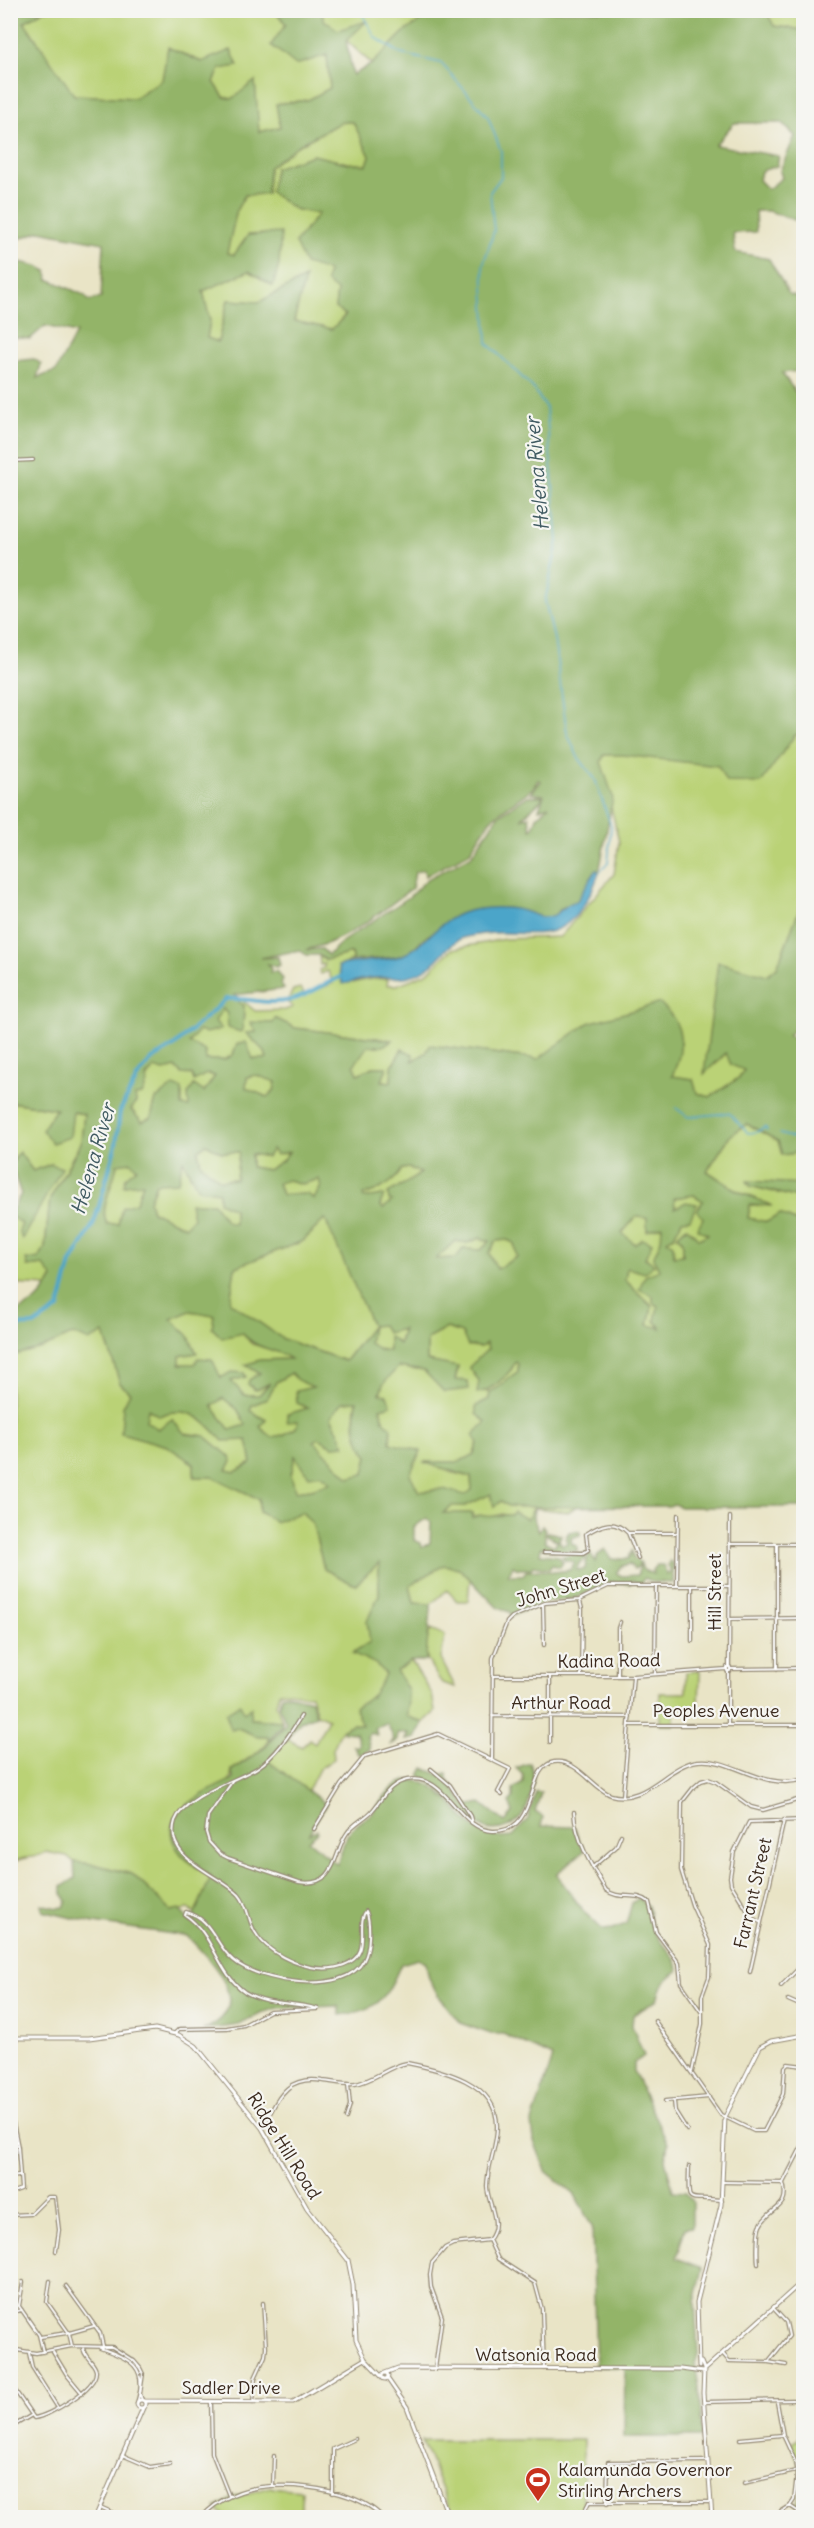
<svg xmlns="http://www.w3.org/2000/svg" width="814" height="2528" font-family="Delius,sans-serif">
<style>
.green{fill:#bad276;stroke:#7a7e4a;stroke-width:1.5}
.forest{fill:#93b467;stroke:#676f42;stroke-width:1.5;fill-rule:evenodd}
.water{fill:#4ba5c9;stroke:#436874;stroke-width:1.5}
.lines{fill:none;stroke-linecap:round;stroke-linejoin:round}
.stream{stroke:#4ba5c9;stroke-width:1.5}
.river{stroke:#4ba5c9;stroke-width:4}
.minor-casing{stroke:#928772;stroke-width:4.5}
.tertiary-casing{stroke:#928772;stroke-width:5}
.minor{stroke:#fff;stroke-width:2}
.tertiary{stroke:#fff;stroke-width:3}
.labels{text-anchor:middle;stroke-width:4.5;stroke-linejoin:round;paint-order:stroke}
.street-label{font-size:18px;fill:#3b2a1e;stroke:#f6f6f2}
.poi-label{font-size:18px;fill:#3b2a1e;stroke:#f6f6f2;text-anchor:start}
.water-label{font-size:20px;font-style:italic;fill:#415b62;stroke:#f6f6f2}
</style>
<rect width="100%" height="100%" fill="#f6f6f2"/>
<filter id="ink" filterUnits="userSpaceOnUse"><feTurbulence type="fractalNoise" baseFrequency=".0167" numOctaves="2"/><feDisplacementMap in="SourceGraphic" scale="12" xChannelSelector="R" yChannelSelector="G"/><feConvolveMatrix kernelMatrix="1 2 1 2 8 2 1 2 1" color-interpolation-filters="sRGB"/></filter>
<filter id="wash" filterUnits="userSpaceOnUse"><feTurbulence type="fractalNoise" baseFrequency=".008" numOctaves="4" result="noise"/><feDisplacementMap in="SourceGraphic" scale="24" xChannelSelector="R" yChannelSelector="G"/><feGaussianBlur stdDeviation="1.35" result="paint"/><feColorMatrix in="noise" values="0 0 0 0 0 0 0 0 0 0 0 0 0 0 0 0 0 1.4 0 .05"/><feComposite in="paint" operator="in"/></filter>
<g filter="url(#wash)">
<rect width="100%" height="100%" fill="#e9e4c6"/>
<path class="green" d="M 43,10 L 277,11 L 276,13 L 287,24 L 271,45 L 327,55 L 330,89 L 308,100 L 277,104 L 280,127 L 258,132 L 255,82 L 232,99 L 224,97 L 214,82 L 220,69 L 168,48 L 162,80 L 134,98 L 73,95 L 24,21 Z
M 321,11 L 381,11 L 384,15 L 388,11 L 435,11 L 403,33 L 372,64 L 324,20 Z
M 766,11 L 803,11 L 803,30 L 774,26 Z
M 341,122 L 353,122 L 370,156 L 367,165 L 347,163 L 313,155 L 275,168 L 294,209 L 318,214 L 328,271 L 337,291 L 335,308 L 346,314 L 332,330 L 294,321 L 305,278 L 259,302 L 228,300 L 218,342 L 207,338 L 210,321 L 203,291 L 249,271 L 273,285 L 234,255 L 226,254 L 237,209 L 245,195 L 267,194 L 269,167 L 297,146 Z
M 803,732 L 803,900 L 777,967 L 767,976 L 719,962 L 716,1064 L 726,1053 L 744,1070 L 739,1078 L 710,1097 L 696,1093 L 692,1079 L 430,1045 L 426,1053 L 411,1062 L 402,1049 L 392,1067 L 391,1082 L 382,1081 L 387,1067 L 373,1067 L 358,1074 L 353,1065 L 368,1045 L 383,1046 L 391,1040 L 295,1028 L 275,1018 L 274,1023 L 251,1023 L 256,1032 L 247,1033 L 265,1052 L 267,1059 L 253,1059 L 233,1055 L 223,1060 L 205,1060 L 188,1043 L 198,1031 L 221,1028 L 214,1021 L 223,1009 L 243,1029 L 244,1005 L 238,1003 L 241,999 L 255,1011 L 285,1010 L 293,1007 L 287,1002 L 293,990 L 300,988 L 305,995 L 333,983 L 328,971 L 321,974 L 319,970 L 324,968 L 324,964 L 320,965 L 319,955 L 326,960 L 352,953 L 352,961 L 338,966 L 353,983 C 365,979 375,978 388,979 L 387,985 L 397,985 L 427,973 L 452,949 L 505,939 L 560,937 L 614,874 L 619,842 L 601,762 L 604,755 L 792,737 Z
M 154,1067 L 164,1071 L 175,1067 L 215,1076 L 204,1092 L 194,1085 L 190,1108 L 156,1099 L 151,1118 L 142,1123 L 131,1109 L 136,1102 L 135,1096 Z
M 256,1075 L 276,1081 L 274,1091 L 267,1097 L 246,1088 L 247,1077 Z
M 11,1102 L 84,1114 L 81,1141 L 50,1199 L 45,1248 L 39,1258 L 28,1267 L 43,1265 L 53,1277 L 48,1286 L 11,1284 L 11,1215 L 51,1164 L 33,1171 L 19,1153 L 11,1162 Z
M 747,1124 L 779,1142 L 782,1155 L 803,1152 L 803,1184 L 750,1186 L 803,1199 L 801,1214 L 803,1214 L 803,1225 L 780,1214 L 767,1222 L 748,1218 L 750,1205 L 770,1205 L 736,1190 L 707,1171 L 730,1136 Z
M 206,1144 L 221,1152 L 239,1152 L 236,1179 L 220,1180 L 201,1164 L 198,1151 Z
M 272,1148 L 290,1151 L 282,1161 L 268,1170 L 251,1167 L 251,1154 Z
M 183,1158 L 191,1177 L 219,1192 L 234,1209 L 234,1224 L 193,1218 L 185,1227 L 152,1211 L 149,1201 L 157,1182 Z
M 132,1162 L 138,1168 L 124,1185 L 144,1182 L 136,1203 L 118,1224 L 107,1224 C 98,1209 115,1182 117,1163 Z
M 409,1168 L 421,1172 L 407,1184 L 399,1186 L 393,1201 L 382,1210 L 380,1206 L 383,1196 L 364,1199 L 363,1195 C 375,1192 395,1183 402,1169 Z
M 320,1179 L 321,1187 L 314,1199 L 307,1194 L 282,1195 L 278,1182 L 288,1180 L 302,1184 Z
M 693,1195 L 704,1201 L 703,1218 L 709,1234 L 699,1239 L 686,1227 L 677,1236 L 683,1242 L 683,1256 L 674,1256 L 666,1240 L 674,1236 L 682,1220 L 675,1208 L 674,1198 Z
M 636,1217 L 647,1217 L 647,1231 L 662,1225 L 661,1270 L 653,1296 L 658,1306 L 662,1329 L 648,1325 L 652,1306 L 625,1280 L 627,1267 L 654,1265 C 642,1256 634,1243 622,1233 Z
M 325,1219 L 382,1325 L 403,1328 L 398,1345 C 386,1353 381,1351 369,1343 L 371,1327 L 345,1361 L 283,1339 L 230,1302 L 235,1267 L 303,1241 Z
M 480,1238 L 490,1241 L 481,1250 L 463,1249 L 456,1258 L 435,1259 L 455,1241 L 467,1243 Z
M 507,1240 L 514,1243 L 517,1257 L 497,1269 L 489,1253 L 496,1241 Z
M 190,1311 L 215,1315 L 243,1333 L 252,1344 L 281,1352 L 292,1359 L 260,1360 L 246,1365 L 260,1374 L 249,1385 L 255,1390 L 270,1382 L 259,1395 L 243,1395 C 228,1378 203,1364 180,1364 L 179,1356 L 196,1353 L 170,1319 Z
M 447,1328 L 462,1333 L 481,1347 L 486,1343 L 489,1348 L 479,1381 L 486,1392 L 512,1369 L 515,1361 L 518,1364 L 518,1372 C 507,1378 502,1387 490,1392 L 489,1399 L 476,1414 L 486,1422 L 473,1456 L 457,1462 L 425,1462 L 453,1473 L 471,1477 L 472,1490 L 465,1496 L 443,1489 L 419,1492 L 390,1443 L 390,1427 L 383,1420 L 380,1408 L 391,1405 L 380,1394 L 383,1383 L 398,1367 L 424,1371 L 431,1378 L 455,1380 L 458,1367 L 427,1361 L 427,1339 Z
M 104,1333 L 120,1383 L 130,1393 L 123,1407 L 122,1433 L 167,1446 L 194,1464 L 194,1477 L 213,1477 L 259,1499 L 259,1512 L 302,1512 L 313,1525 L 324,1569 L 354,1584 L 379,1563 L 379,1595 L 367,1621 L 376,1664 L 385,1674 L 379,1690 L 366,1702 L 362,1725 L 353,1724 L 342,1729 L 333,1749 L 334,1759 L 319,1769 L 307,1792 L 268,1761 L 287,1739 L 302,1747 L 309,1739 L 315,1743 L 328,1719 L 317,1714 L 311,1695 C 300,1696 289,1689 279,1692 L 276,1704 L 282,1721 L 249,1719 L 250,1708 L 244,1712 L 238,1728 L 259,1737 L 268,1737 L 268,1742 L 259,1751 L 232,1770 L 212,1876 L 195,1913 L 189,1909 L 171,1911 L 132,1874 L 93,1864 L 74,1862 L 67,1856 L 46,1852 C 35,1860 21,1855 11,1864 L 10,1356 L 42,1348 L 74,1334 Z
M 291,1373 L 314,1387 L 309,1408 L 298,1420 L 296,1428 L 283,1435 L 272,1437 L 260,1427 L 266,1420 L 250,1411 L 252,1405 L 267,1399 L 276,1382 Z
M 223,1398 L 237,1409 L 247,1425 L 230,1430 L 212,1406 Z
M 357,1401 C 353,1422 354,1438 368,1456 L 364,1474 L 349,1478 L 313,1441 L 319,1438 L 333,1446 L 344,1444 L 331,1417 L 342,1402 Z
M 148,1408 L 159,1416 C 189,1404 203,1419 223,1440 L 247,1440 L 252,1463 L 235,1472 L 227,1470 L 232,1461 L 229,1456 L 205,1436 L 158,1429 L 146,1421 Z
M 295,1455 L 331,1482 L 312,1489 L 295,1491 L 291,1475 Z
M 492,1493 L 494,1506 L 501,1501 L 508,1506 L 578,1506 L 568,1512 L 534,1508 L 527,1520 L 502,1514 L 488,1518 L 471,1519 L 472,1513 L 442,1514 L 453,1505 L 465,1506 Z
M 444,1565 L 459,1568 L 470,1579 L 468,1601 L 457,1601 L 447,1590 L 431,1604 L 414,1603 L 410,1585 Z
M 431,1629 L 445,1635 L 441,1659 L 455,1687 L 442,1683 C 428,1664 420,1653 431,1629 Z
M 411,1661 L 432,1694 L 435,1712 L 423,1723 L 407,1716 L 408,1690 L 396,1671 Z
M 700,1671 L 699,1706 L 674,1707 L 674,1725 L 660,1725 L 660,1693 L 686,1693 L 686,1672 Z
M 803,2403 L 804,2403 L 803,2510 L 796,2505 C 806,2479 802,2467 791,2443 L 799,2439 L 797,2404 Z
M 422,2440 L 583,2440 L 583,2517 L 453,2517 Z
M 270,2487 L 302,2490 L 300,2517 L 226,2517 L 216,2508 L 234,2497 Z"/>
<path class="forest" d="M 11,11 L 43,11 L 24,22 L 74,95 L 134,98 L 162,80 L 168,47 L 201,62 L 231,50 L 238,66 L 220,69 L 214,82 L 224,97 L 232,99 L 255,81 L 259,132 L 280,127 L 276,104 L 308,100 L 330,88 L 327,55 L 296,65 L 271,45 L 286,24 L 276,12 L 277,11 L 321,11 L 324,20 L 338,30 L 367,21 L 346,41 L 353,75 L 372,64 L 403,33 L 435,11 L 766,11 L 774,26 L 803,30 L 803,223 L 769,211 L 755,211 L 756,232 L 733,233 L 735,252 L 769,259 L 789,294 L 803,298 L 803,379 L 799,371 L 782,373 L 803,403 L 803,732 L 795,735 L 761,783 L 726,782 L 718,766 L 623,755 L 604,755 L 601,762 L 613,797 L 599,873 L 596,869 L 577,902 L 562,908 L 554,916 L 544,918 L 507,908 L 464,913 L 424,938 L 408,953 L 396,957 L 352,961 L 352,953 L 326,960 L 319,955 L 306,955 L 300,950 L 260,958 L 278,957 L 280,965 L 276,967 L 268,964 L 271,969 L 270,973 L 276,971 L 283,979 L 281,985 L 284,989 L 234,995 L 241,999 L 239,1003 L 244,1005 L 243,1029 L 241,1032 L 228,1028 L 227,1014 L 223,1009 L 215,1021 L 221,1029 L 206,1033 L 198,1031 L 189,1043 L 205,1051 L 206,1060 L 224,1060 L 233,1055 L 237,1044 L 246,1042 L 253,1059 L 267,1059 L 265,1052 L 246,1033 L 256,1032 L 250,1022 L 273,1023 L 275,1018 L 295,1028 L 392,1040 L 383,1046 L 368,1046 L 354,1065 L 358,1074 L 373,1067 L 387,1067 L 382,1081 L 391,1082 L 392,1066 L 402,1049 L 413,1054 L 412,1061 L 426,1053 L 430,1045 L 538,1059 L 588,1023 L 660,1003 C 685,1025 685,1047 672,1076 L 693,1079 L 697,1093 L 710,1097 L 739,1078 L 744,1070 L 731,1065 L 726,1053 L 704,1074 L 718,962 L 767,975 L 777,967 L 803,900 L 803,1022 L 788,1035 L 803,1043 L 803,1152 L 782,1155 L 778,1141 L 747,1124 L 730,1136 L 707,1171 L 736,1190 L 772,1206 L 750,1205 L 748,1218 L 767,1222 L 780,1214 L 803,1225 L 803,1507 L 680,1507 L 674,1504 L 669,1506 L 519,1507 L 508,1506 L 501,1501 L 494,1507 L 491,1494 L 465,1506 L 452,1506 L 443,1513 L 473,1513 L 472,1518 L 480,1515 C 491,1519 499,1514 511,1515 L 514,1512 L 527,1519 L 534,1508 L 533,1518 L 539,1531 L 542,1525 L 545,1529 L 545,1542 L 554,1546 L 558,1541 L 547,1535 L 547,1532 L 561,1535 L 559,1540 L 562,1545 L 567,1543 L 566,1537 L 569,1532 L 577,1531 L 580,1532 L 580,1535 L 571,1538 L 572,1544 L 577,1546 L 577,1551 L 551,1550 L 541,1547 L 540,1554 L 559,1556 L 563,1562 L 560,1567 L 552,1565 L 549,1569 L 533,1566 L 531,1569 L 518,1569 L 513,1566 L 508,1575 L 523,1575 L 526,1571 L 541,1570 L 554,1572 L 570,1570 L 574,1562 L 565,1560 L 562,1556 L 585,1554 L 585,1560 L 580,1562 L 576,1570 L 585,1569 L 589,1551 L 595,1562 L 597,1556 L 605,1549 L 611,1559 L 628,1559 L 632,1551 L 634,1559 L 640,1562 L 638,1567 L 634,1569 L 630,1564 L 621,1566 L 616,1573 L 622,1576 L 637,1575 L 641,1564 L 643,1570 L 653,1574 L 652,1570 L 657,1565 L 663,1565 L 667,1575 L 671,1571 L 668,1565 L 670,1561 L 673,1564 L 673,1583 L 653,1582 L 645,1578 L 639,1584 L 633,1580 L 630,1584 L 609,1582 L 576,1598 L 546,1602 L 511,1616 L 510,1612 L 498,1608 L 459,1568 L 444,1565 L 410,1585 L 414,1603 L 431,1604 C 431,1624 426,1641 426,1661 L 411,1661 L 396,1671 L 408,1690 L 407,1716 L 423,1723 L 415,1738 L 406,1740 L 409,1733 L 398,1733 L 397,1741 L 390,1745 L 394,1739 L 387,1724 L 375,1728 L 377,1735 L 371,1733 L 367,1736 L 370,1749 L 359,1755 L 353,1746 L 358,1747 L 359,1744 L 356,1733 L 344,1732 L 342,1729 L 353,1724 L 362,1725 L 354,1707 C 371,1700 378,1691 385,1674 L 376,1664 L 352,1653 L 370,1642 L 367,1621 L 379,1595 L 379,1563 L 355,1585 L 324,1569 L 313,1525 L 302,1512 L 276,1522 L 259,1512 L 259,1499 L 213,1477 L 194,1477 L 194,1464 L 167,1446 L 121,1433 L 123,1407 L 130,1393 L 120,1383 L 104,1333 L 89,1341 L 74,1334 L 42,1348 L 11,1356 L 11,1314 C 34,1304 40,1300 53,1278 L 43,1265 L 28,1267 L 26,1260 L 39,1258 L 45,1248 L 50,1199 L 81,1143 L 84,1114 L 73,1112 L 70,1137 L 52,1143 L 42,1130 L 56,1109 L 11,1102 L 11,260 L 37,266 L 47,271 L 48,279 L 84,295 L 89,301 L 101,298 L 104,243 L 40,231 L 11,242 ZM 341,122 L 353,122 L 370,156 L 367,165 L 347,163 L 313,155 L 275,168 L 270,192 L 294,209 L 318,214 L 295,243 L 305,264 L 328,271 L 326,282 L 337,291 L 335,308 L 346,315 L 332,329 L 294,321 L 305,278 L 259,302 L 228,300 L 218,342 L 207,338 L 210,321 L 203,291 L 249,271 L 273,286 L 279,265 L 281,233 L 248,235 L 234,255 L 227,253 L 237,209 L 245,195 L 267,194 L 269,167 L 297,146 ZM 734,123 L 782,123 L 795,136 L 780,171 L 782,178 L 768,189 L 759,180 L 761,171 L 777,166 L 779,156 L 715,145 ZM 45,326 L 76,333 L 56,371 L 37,378 L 41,364 L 34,359 L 15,361 L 12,337 L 30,339 ZM 538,780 L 541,781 L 531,793 L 544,795 L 539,809 L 549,806 L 537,817 L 533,828 L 531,829 L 529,816 L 521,819 L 542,799 L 542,796 L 528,796 L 498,816 L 471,856 L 427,879 L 409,897 L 343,941 L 328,955 L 322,949 L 306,950 C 315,947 325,945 333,941 C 362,928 388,907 412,888 L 415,872 L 424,870 L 425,876 L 469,853 L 491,819 L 533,788 ZM 175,1067 L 182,1074 L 192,1075 L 194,1081 L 208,1073 L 215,1076 L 204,1092 L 194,1085 L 188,1094 L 189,1107 L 182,1106 L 182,1089 L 174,1086 L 156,1099 L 151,1118 L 142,1122 L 131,1110 L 136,1102 L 135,1096 L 142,1095 L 147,1083 L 146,1077 L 154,1068 L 164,1071 ZM 256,1075 L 276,1082 L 274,1091 L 267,1097 L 246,1088 L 247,1077 ZM 206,1144 L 221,1152 L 239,1152 L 236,1179 L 220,1180 L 201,1164 L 198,1151 ZM 272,1149 L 276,1155 L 289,1152 L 282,1161 L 268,1170 L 251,1167 L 251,1154 L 267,1157 ZM 183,1160 L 198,1189 L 219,1192 L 219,1202 L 234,1209 L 234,1224 L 227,1222 L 213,1203 L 190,1203 L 193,1218 L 185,1227 L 152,1211 L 149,1201 L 156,1183 L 178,1182 ZM 131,1162 L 137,1168 L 126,1177 L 124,1185 L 143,1183 L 136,1203 L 122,1207 L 118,1224 L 107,1224 C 98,1209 115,1182 117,1164 ZM 409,1168 L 421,1173 C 410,1182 399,1186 388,1193 L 389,1200 L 392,1201 L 383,1209 L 380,1205 L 384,1195 L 364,1198 L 363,1195 C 376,1192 395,1183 402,1169 ZM 319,1179 L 321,1187 L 314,1199 L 307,1194 L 282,1195 L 278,1183 L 288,1180 L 302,1184 ZM 694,1195 L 703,1201 L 697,1210 L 703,1218 L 697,1229 L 708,1234 L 699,1239 L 687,1227 L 678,1235 L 683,1242 L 683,1255 L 674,1256 L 673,1244 L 667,1240 L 674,1236 L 682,1220 L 690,1219 L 697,1204 L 686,1202 L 675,1208 L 674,1198 ZM 636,1217 L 647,1218 L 647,1231 L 662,1226 L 661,1240 L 653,1258 L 660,1270 L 645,1276 L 639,1289 L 653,1296 L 653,1303 L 658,1306 L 655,1321 L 661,1328 L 648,1325 L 652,1307 L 625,1280 L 627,1268 L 645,1273 L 654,1264 L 645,1258 L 652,1243 L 642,1239 L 635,1244 L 622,1233 ZM 325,1219 L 372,1326 L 345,1361 L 283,1339 L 230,1302 L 235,1267 L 303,1241 ZM 480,1238 L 490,1241 L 481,1250 L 463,1249 L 456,1258 L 436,1259 L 455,1241 L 467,1243 ZM 507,1240 L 514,1243 L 517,1257 L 497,1269 L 489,1253 L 496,1241 ZM 190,1311 L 214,1315 L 212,1328 L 222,1338 L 243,1333 C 257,1351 273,1347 291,1359 L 260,1360 L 245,1365 L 260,1373 L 249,1380 L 248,1384 L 256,1390 L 270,1383 L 259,1395 L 244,1395 L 231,1381 L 246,1377 L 244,1373 L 231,1372 L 221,1378 L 212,1359 L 198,1358 L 195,1364 L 180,1364 L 180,1356 L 197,1353 L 188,1335 L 171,1319 ZM 382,1325 L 387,1333 L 403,1329 L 399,1344 L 389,1336 L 389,1351 L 379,1350 L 369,1343 L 372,1326 ZM 447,1328 L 462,1333 L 468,1346 L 481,1347 L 486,1343 L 488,1349 L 469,1367 L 479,1381 L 477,1393 C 491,1391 510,1375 515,1362 L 518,1364 L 518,1372 C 506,1378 503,1387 490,1392 L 489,1399 L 476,1406 L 476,1414 L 486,1422 L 473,1435 L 478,1443 L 473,1456 L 457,1462 L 423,1462 L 471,1477 L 472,1490 L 465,1495 L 443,1489 L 419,1492 L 410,1474 L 421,1451 L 390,1443 L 391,1427 L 383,1420 L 380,1408 L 391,1405 L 387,1395 L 380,1394 L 383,1384 L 398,1367 L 424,1371 L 444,1392 L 469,1389 L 468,1381 L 455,1380 L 458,1367 L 427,1361 L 427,1339 ZM 291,1373 L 297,1380 L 313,1387 L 296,1391 L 297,1403 L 308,1408 L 287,1414 L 287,1422 L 298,1421 L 296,1428 L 283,1435 L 272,1437 L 260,1427 L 266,1420 L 250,1411 L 252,1405 L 267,1399 L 276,1382 ZM 223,1398 L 237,1409 L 246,1425 L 230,1430 L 212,1406 ZM 357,1401 C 354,1422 354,1438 368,1456 L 364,1474 L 349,1478 L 314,1441 L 319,1438 L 333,1446 L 345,1445 L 331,1417 L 342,1402 ZM 148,1409 L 159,1416 C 189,1404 203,1419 223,1441 L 247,1440 L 252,1463 L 235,1472 L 227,1470 L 232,1461 L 229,1456 L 205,1436 L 185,1434 L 172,1419 L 158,1429 L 146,1421 ZM 295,1456 L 309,1476 L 321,1474 L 331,1482 L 312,1489 L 295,1491 L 291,1475 ZM 427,1518 L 431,1522 L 430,1543 L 422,1547 L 421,1543 L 414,1540 L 414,1527 Z
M 19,1152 L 33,1171 L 51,1164 L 62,1168 L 22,1239 L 19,1231 L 22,1224 L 10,1216 L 11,1212 L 21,1194 L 11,1165 Z
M 747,1181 L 803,1184 L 803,1199 L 750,1186 Z
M 286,1694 L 311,1700 L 316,1715 L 301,1721 L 268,1761 L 326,1804 L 309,1833 L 317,1830 L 318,1832 L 308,1840 L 337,1864 C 342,1855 342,1843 348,1834 C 354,1825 364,1820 372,1813 C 380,1804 385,1792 396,1785 C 428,1766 453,1810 474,1827 C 484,1836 500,1838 513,1836 L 528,1819 L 536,1792 L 541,1793 L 535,1812 L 543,1817 L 541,1826 L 574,1827 L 584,1851 L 556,1874 L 585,1913 L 603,1930 L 613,1929 L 626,1924 L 632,1903 L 639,1898 L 648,1906 C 650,1913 650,1923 653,1930 C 660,1945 677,1953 678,1971 C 666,1978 660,1986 657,2000 L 633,2015 L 632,2026 L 644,2056 L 634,2063 L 634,2072 L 668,2144 L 665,2159 L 673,2191 L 686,2192 L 692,2202 L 692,2227 L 685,2228 L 676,2258 L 703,2268 L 695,2302 L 698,2354 L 695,2364 L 699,2387 L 702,2437 L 624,2437 L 625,2367 L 596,2367 L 592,2227 L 575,2195 L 546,2171 L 534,2141 L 532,2122 L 553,2057 L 503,2034 L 491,2034 L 460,2023 L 438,1995 L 429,1978 L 426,1963 L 418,1959 L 401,1964 C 386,1998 379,2011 340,2015 L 338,2006 L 277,2008 L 264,2012 L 239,2025 L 203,2030 C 258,2007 212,1962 187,1936 L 94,1923 L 43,1911 L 41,1904 L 58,1908 L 64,1907 L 67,1901 L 62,1893 L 62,1887 L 75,1878 L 74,1862 L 93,1864 L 132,1874 L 171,1911 L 179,1909 L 191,1922 L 211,1877 C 201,1870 188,1863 181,1854 C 148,1815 207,1792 233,1779 L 232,1770 C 256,1755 268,1747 286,1723 L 279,1706 L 281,1695 Z
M 240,1704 L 244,1712 L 251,1707 L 250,1719 L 282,1721 L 282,1725 L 268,1742 L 268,1737 L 259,1737 L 238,1728 L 231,1730 L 226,1713 Z
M 530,1763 C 537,1779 532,1791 527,1807 C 521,1824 497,1836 481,1826 C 458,1813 445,1788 420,1776 L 424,1768 L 440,1775 L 447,1773 L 447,1779 L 466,1806 L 481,1803 L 505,1822 L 513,1813 L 509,1802 L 513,1798 L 513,1789 L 523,1783 L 523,1775 L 516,1768 Z"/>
<path class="water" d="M 596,869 L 599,873 C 590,899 574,929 544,933 C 527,935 510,932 493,933 C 483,934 471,935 462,938 C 448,944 442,956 431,965 C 406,985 391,974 365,979 C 358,980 351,983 343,984 L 338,966 C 359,959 386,963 405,954 C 426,944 439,920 465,912 C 483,907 506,906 524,911 C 531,913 539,918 546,917 C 559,917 564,903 577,901 Z"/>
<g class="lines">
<path class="stream" d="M 360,10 L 375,37 L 401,54 L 441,63 L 488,117 L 501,151 L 501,177 L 490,192 L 494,231 L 483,265 L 487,343 L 533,388 L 546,408 L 558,541 L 545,601 L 554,639 L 567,733 L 578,757 L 595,779 L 611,826 L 608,863 L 599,873
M 676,1108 L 688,1117 L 729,1113 L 748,1133 L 757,1132 L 765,1127 L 767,1130
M 780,1134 L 797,1139 L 804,1136"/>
<path class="river" d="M 10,1326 L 34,1325 L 59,1308 L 71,1263 L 93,1225 L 98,1210 L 116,1144 L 120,1111 L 137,1078 L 151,1060 L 174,1046 L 226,999 C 248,997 267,1006 291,1000 C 311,995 327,981 346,975"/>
</g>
</g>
<g filter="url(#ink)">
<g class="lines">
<defs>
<path id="minor" d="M 10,461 L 33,460
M 10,1279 L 17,1278
M 628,1533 L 638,1558
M 729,1544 L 804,1544
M 544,1552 L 583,1553 L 588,1550 L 586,1534 C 601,1524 614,1519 628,1533 L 677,1533
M 677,1586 L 678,1515
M 692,1586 L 692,1641
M 580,1601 L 582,1609 L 581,1676
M 543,1604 L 544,1645
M 729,1619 L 804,1618
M 729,1667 L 730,1517
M 730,1667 L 730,1671 L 727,1671 L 727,1667 Z
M 731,1669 L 804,1668
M 777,1669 L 777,1544
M 655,1674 L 656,1587
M 492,1676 L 633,1676 L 726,1669
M 550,1676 L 550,1742
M 618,1676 L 618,1628 L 620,1622
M 492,1716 L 630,1717
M 629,1725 L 804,1725
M 728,1725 L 728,1671
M 492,1759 L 493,1658 L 507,1622 L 512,1617 L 545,1603 L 579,1600 L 608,1586 L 728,1586
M 431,1769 L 450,1785 L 470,1816 L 472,1823
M 232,1782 L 208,1816 L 206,1832 L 209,1842 L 220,1854 L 228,1858 L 299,1882 C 338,1888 333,1852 347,1833 C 353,1824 364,1819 371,1812 C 383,1799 388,1784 407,1780 C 447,1772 457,1830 493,1831 C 541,1832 524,1767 554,1762 C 576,1758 595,1790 611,1795 C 645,1805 667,1765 698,1761 C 732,1757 764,1792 804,1779
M 623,1796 L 633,1676
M 574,1812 C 575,1839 592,1867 606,1890 C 619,1901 636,1891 649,1902 L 656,1932 L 679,1963 L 681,1983 L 702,2013
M 314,1829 L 341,1785 L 365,1756 L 438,1734 L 510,1769 L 498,1792 L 502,1795
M 594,1866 L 616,1847 L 621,1835
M 760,1922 L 752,1918 L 731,1884 L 730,1877 L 734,1852 L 749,1822 L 804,1820
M 750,1972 L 784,1820
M 781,1986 L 800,1967 L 804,1940
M 788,2000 L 804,2007
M 655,2021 L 721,2115 L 754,2131 L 764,2131 L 783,2094 L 785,2067 L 788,2064 L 804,2066
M 175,2033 L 179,2029 L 227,2028 L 244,2025 L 270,2011 L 318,2009 C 296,2002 266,2005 245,1992 C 217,1973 214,1934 185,1915 L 186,1912 C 212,1918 215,1945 233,1960 C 258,1982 345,1997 364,1960 C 370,1949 371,1922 366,1911 C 355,1924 374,1954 344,1965 C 316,1976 270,1958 255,1932 C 248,1921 248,1905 239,1895 C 219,1874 163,1859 175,1821 C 184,1796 236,1781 257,1768 C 276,1756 290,1734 301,1716
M 692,2072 L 702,2024 L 702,1996 L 709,1977 L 710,1945 L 692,1905 L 681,1870 L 682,1802 L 693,1788 L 701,1781 L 708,1779 L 716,1782 L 751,1807 L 763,1810 L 804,1798
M 665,2101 L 709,2097
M 674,2101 L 675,2111 L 687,2130
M 10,2107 L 18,2147 L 21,2189 L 10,2193
M 346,2118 L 350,2105 L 348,2084
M 263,2127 C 278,2099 285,2075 323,2081 C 334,2082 344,2085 355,2084 C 374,2081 388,2066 407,2063 C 442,2070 498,2082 497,2127 C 497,2147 487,2166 487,2187 C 488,2205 503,2223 489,2240 L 498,2259 L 535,2283 L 542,2309 L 544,2369
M 689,2166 C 688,2209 685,2195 722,2200
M 10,2177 L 19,2176
M 722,2182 L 783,2183 L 804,2142
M 10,2215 L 31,2214 L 48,2197 L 55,2197 L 59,2230 L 56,2251
M 758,2264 C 757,2256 757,2232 760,2226 C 769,2207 791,2210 783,2183
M 50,2281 L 47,2302 L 69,2333 L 72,2346
M 23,2282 L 19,2306 L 39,2335 L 43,2352
M 66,2286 L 100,2333 L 103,2346
M 10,2312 L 22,2310
M 69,2333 L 94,2326
M 40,2337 L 67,2333
M 100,2348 C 130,2359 149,2366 137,2403
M 10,2349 L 36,2353 L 72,2346 L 112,2347 L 134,2361 L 140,2368 L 143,2374 L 140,2394 L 142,2400
M 53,2352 L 67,2375 L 82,2393
M 29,2353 L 32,2367 L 58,2408
M 723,2354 L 729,2361 L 768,2362 L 789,2336 L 786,2322 L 774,2309
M 768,2362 L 786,2365
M 435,2369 L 442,2317 L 431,2287 L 430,2275 L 432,2263 L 445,2248 L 453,2244 L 489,2240
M 10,2383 L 34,2418 C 49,2416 97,2389 96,2371 C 95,2362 83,2357 83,2347
M 211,2402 L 212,2453 L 229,2496
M 253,2402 L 255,2378 L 265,2356 L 266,2347 L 263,2303
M 704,2402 L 793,2400
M 10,2428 L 32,2415
M 740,2439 L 782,2435
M 122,2455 L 150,2467 L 170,2464
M 744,2483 L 796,2471
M 273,2486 L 274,2456
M 333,2493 L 333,2449 L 355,2439
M 607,2503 L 608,2462 L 708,2461
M 790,2506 L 804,2515
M 100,2507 L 125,2518
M 201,2518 C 218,2498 246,2487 271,2486 C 304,2484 361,2492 383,2518
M 585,2518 L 586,2508 L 589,2502 L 711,2502
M 771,2518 L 790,2506 L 794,2500 L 797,2474 L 795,2461 L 783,2435 L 777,2402"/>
<path id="tertiary" d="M 10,2038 L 89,2038 L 155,2029 L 179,2035 L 196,2046 L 262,2128 L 307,2208 L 348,2260 L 353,2285 L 356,2340 L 365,2359 L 381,2376
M 701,2362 L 704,2369 L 703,2393 L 712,2518
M 699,2367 L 697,2302 L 721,2205 L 725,2117 L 760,2047 L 771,2041 L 804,2035
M 705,2369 L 804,2280
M382 2376a3 3 0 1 1 6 0a3 3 0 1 1-6 0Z
M 385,2373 L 398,2368 L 680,2369 L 703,2372
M 387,2378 L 407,2407 L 449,2518
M137 2404a4 4 0 1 1 8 0a4 4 0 1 1-8 0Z
M 144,2401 L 293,2402 L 365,2359
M 95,2518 L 143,2408"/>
</defs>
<use href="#minor" class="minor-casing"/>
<use href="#tertiary" class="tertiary-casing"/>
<use href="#minor" class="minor"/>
<use href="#tertiary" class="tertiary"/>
</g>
</g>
<defs>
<symbol id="stadium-pin" viewBox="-11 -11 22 30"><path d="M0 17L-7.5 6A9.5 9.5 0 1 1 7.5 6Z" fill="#c8321e" stroke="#f6f6f2"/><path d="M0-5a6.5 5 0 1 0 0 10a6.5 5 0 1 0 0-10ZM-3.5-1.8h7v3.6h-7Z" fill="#fff"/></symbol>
</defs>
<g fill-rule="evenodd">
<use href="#stadium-pin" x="523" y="2465" width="30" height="40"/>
</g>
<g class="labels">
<g class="street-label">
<text transform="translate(561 1588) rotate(-17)" y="6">John Street</text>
<text transform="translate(715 1592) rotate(-90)" y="6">Hill Street</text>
<text transform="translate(609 1661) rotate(-1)" y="6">Kadina Road</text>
<text x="561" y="1709">Arthur Road</text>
<text x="716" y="1717">Peoples Avenue</text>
<text transform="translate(753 1893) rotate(-77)" y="6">Farrant Street</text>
<text transform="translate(284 2146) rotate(58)" y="6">Ridge Hill Road</text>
<text x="536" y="2361">Watsonia Road</text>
<text x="231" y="2394">Sadler Drive</text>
</g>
<g class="poi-label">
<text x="558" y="2476">Kalamunda Governor<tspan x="558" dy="21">Stirling Archers</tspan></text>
</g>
<g class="water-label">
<text transform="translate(537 474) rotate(-95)" y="7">Helena River</text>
<text transform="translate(93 1159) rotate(-74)" y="7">Helena River</text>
</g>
</g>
<rect width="814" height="2528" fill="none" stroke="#f6f6f2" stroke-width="36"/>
</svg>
